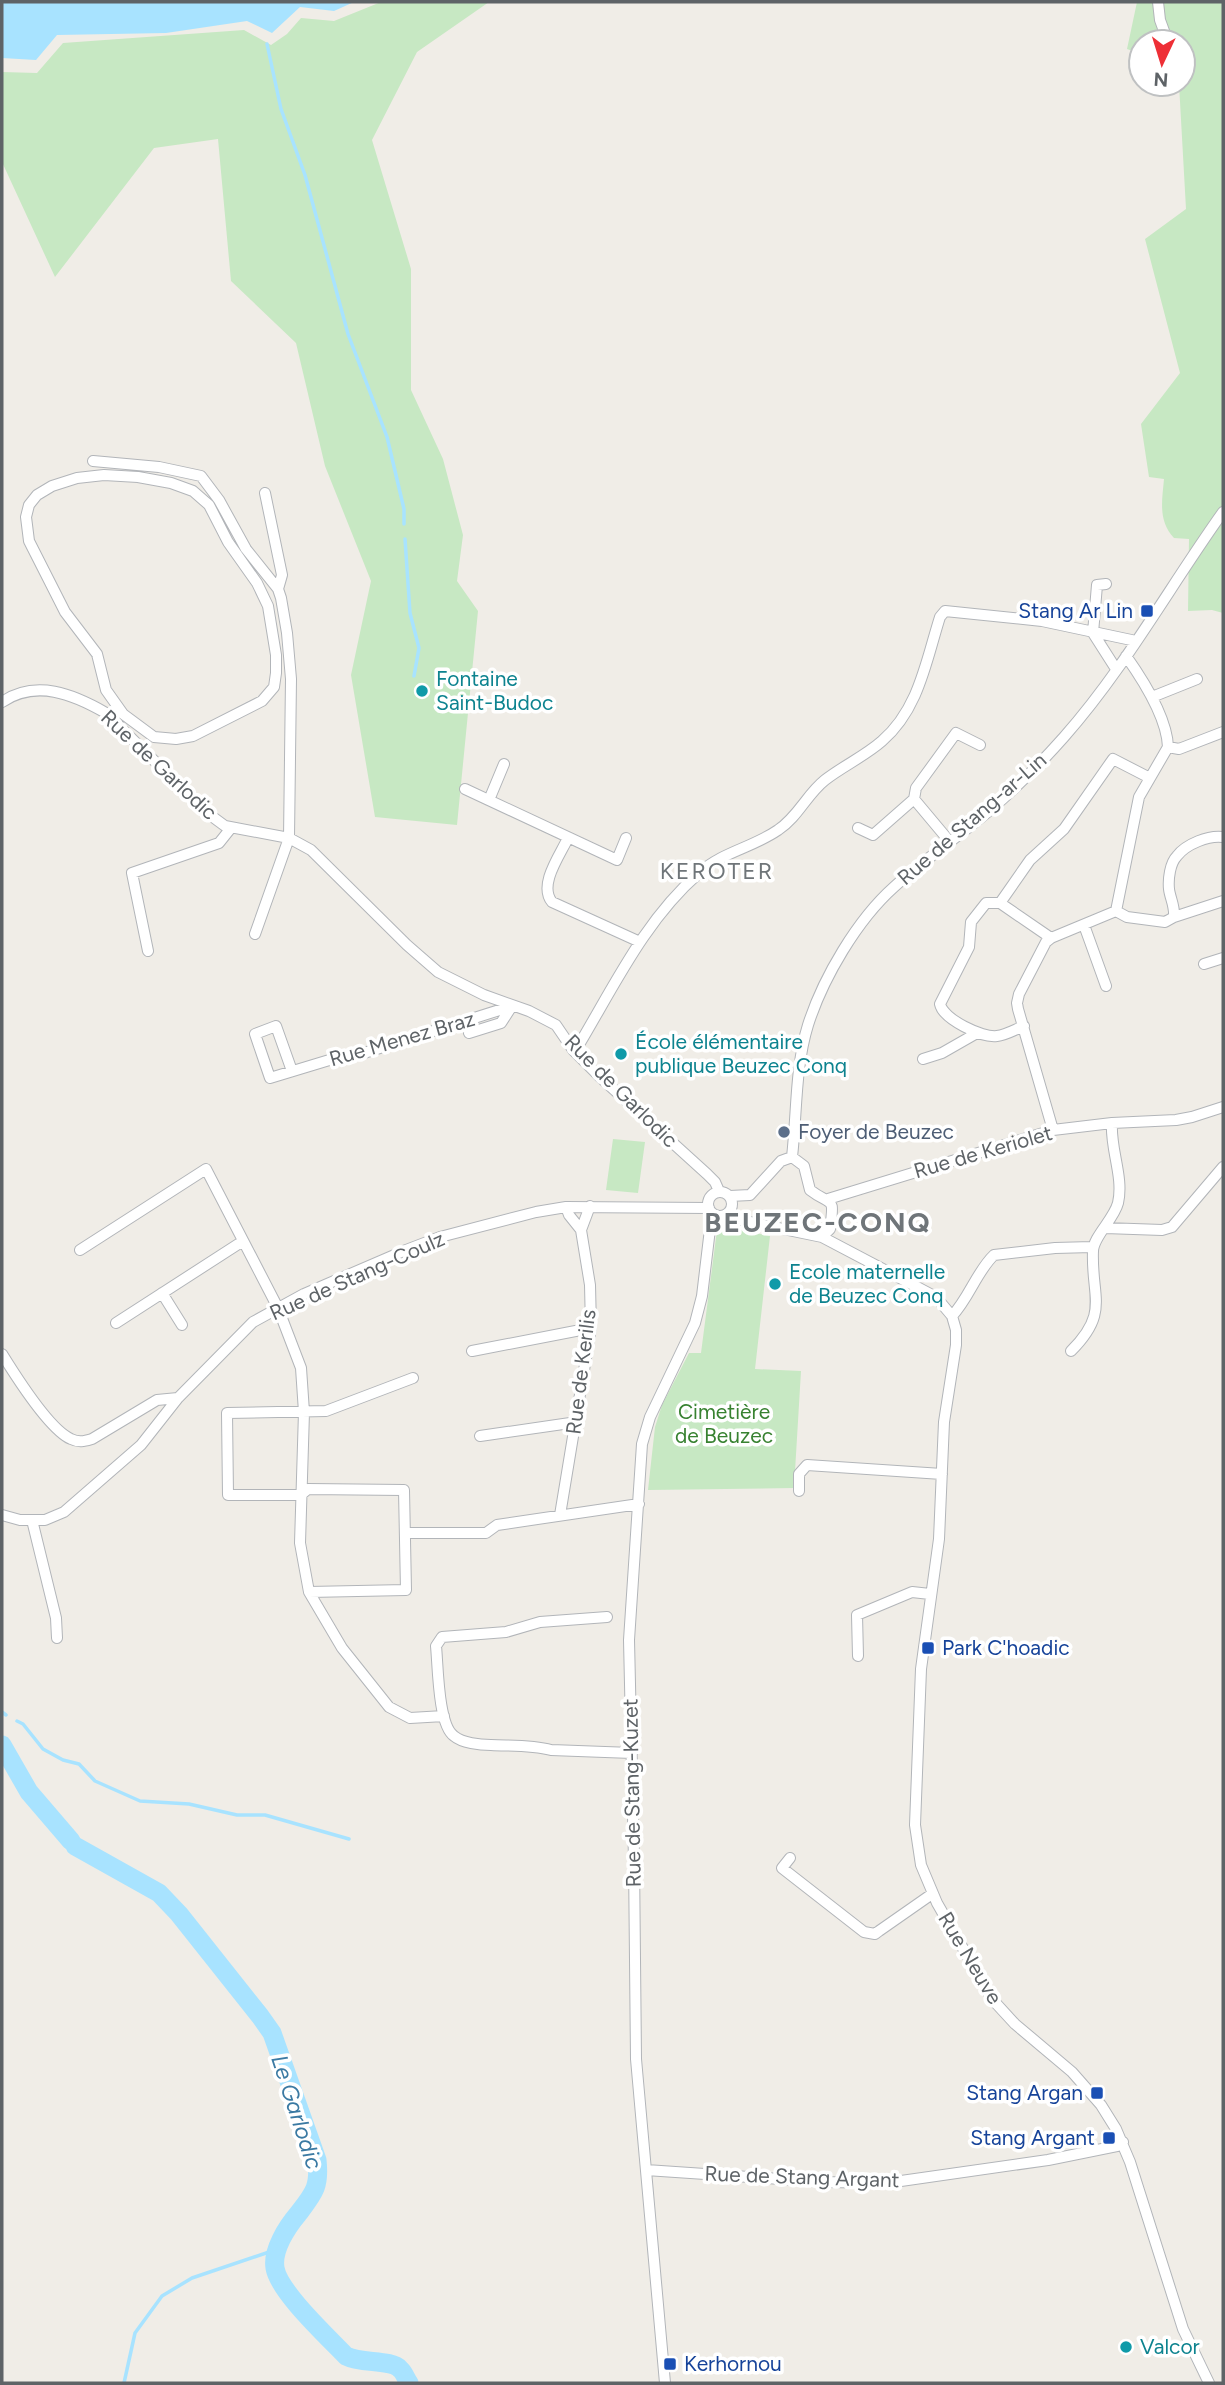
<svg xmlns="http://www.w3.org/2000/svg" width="1225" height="2385" font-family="Figtree,sans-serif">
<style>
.green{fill:#c7e8c3}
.water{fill:#a8e3ff}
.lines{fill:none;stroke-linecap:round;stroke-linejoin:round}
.stream{stroke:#a8e3ff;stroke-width:3.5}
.river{stroke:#a8e3ff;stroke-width:19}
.street-casing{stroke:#b2b5b9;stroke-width:12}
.street{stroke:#fff;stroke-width:10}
.transit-dot{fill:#1a4fb4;stroke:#fff;stroke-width:2.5}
.culture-dot{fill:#0f9aa8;stroke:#fff;stroke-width:2.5}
.service-dot{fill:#5c6f8a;stroke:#fff;stroke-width:2.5}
.labels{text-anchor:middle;stroke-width:7;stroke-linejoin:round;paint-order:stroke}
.transit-label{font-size:21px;fill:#164399;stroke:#fff;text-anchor:end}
.culture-label{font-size:21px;fill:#0d838f;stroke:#fff;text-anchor:start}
.street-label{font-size:21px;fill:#5e6367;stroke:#fff}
.service-label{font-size:21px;fill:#4e5e75;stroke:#fff;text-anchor:start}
.park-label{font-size:21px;fill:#388231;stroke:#fff}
.neighbourhood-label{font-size:23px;letter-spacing:2px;fill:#6f7579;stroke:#fff}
.water-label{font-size:23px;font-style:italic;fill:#3b7aa3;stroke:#fff}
.district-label{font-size:28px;font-weight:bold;letter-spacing:2px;fill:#6f7579;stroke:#fff}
</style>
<rect width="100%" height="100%" fill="#f0ede7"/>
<path class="green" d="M 381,2 L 489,2 L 417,52 L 372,140 L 411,269 L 411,390 L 443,459 L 463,535 L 457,581 L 478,611 L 457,825 L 375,817 L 351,675 L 371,581 L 325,466 L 296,343 L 231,281 L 218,139 L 154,148 L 55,277 L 2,162 L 2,72 L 37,73 L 63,43 L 244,30 L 271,45 L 287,34 L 301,18 L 334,21 Z
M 1137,2 L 1223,2 L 1223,613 L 1212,610 L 1188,611 L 1189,539 L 1174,538 C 1158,521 1162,501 1164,479 L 1149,477 L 1141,424 L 1180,373 L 1145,239 L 1186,209 L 1179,84 L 1183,84 L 1183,42 L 1141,42 L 1141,54 L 1127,49 Z
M 613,1139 L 645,1142 L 638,1193 L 606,1190 Z
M 717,1230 L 741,1230 L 770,1236 L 755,1369 L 801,1371 L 794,1488 L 648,1490 L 655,1427 L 662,1405 L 689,1353 L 701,1353 Z"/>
<path class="water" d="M 2,2 L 354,2 L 334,11 L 300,7 L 272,33 L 247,21 L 166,33 L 57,35 L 36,60 L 2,58 Z"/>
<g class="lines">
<path class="stream" d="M 267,44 L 281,109 L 305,175 L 348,334 L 387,437 L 404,509 L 404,524
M 405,539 L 410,613 L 419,648 L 414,676
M 2,1712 L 6,1715
M 17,1721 L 23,1724 L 43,1749 L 63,1760 L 79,1764 L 95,1781 L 140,1801 L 189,1804 L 237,1815 L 265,1815 L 349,1839
M 124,2383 L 135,2333 L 162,2296 L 192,2278 L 278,2249"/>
<path class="river" d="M 2,1745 L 29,1792 L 71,1841
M 75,1846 L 159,1893 L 179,1914 L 260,2016 L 272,2033 L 317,2160 C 320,2187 314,2193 298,2214 C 287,2227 272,2250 275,2268 C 279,2292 328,2337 346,2356 C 361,2364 391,2359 400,2369 C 404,2372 406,2379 409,2383"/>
<defs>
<path id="street" d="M 1158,2 L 1160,20 L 1168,42
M 93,461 L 159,467 L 201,476 L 219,500 L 246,549 L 278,589 L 281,598 L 287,633 L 291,679 L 289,838 L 255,934
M 104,475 L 138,477 L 171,483 L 193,491 L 209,505 L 228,542 L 257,583 L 268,606 L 276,655 L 276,673 L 274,687 L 262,701 L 193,736 L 176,739 L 154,737 L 123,714 L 106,690 L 97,654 L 65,612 L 29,541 L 26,517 L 29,505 L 37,495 L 52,486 L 77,478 Z
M 265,493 L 282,575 L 278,589
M 1093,633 L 1097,585 L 1106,584
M 1093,633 L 1116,669
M 1152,697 L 1197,679
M 2,702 C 36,679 73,694 106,713 L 206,812 L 225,826 L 289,838 L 311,850 L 407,945 L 438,972 L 484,995 L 529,1011 L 556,1025 L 573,1050 L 599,1076 L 707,1174 L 715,1182 L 719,1191
M 1168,747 L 1179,749 L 1223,732
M 465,789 L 617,860 L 626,838
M 914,799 L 950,842
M 489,800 L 504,764
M 858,828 L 873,835 L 914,799 L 916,788 L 956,733 L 980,745
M 568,838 C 560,855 538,885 552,902 L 640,942
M 1000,903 L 1030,860 L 1064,829 L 1113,759 L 1148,777
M 1116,911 L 1139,797 L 1168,747 C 1167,717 1143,680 1126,656
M 1116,911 L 1127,917 L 1165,922 L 1174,917 L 1223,901
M 1174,917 C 1175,906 1170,898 1169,889 C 1168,879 1170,863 1177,856 C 1186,844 1209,835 1223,837
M 1084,925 L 1106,986
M 148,951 L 132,873 L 219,843 L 231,828
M 1204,964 L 1223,958
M 1024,1026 C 1016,1029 1006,1035 997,1036 C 982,1038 943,1019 940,1004 L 969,947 L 971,922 L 986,903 L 1000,903 L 1051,938
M 469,1033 L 501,1023 L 512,1006
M 573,1050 L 580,1043 C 615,984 646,919 699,873 C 724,851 752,848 778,830 C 798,817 807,794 825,780 C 843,766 865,756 882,741 C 919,709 926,661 940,617 L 945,611 L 1042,621 L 1136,641
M 923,1059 L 942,1053 L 977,1033
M 292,1071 L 276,1026 L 255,1034 L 270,1078 L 336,1058 L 361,1054 L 512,1006
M 1053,1130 L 1018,1009 L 1017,1003 L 1019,994 L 1046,942 L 1051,938 L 1116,911
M 792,1157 C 797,1113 795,1067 808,1025 C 823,978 857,920 894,887 C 924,860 958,837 989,811 C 1016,788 1041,763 1064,737 C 1125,668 1170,586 1223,512
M 792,1157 L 804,1166 L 810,1190 C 832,1207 835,1194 830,1229 L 822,1237
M708 1204a12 12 0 1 1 24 0a12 12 0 1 1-24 0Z
M 730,1196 L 750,1195 L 781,1161 L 792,1157
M 828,1199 L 1053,1130 L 1112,1123 L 1176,1120 L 1192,1117 L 1223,1107
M 721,1216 L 822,1237 L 936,1297 L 952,1316 L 956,1330 L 956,1345 L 944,1422 L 939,1539 L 921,1669 L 915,1825 L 921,1865 L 937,1903 L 992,1999 L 1015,2024 L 1072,2072 L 1101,2105 L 1116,2129 L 1130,2162 L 1183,2329 L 1209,2383
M 1105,1228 L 1162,1230 L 1172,1227 L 1223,1167
M 581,1230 L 590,1206
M 80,1250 L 206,1169 L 278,1308 L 301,1368 L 304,1412 L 300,1543 L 309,1592 L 342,1648 L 389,1707 L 410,1718 L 444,1716
M 162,1293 L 182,1325
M 952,1316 C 969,1298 977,1271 994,1255 L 1055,1248 L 1092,1247
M 116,1323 L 243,1241
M 472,1351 L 591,1328
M 1071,1351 C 1110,1312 1091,1297 1093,1251 C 1093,1237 1114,1219 1118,1203 C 1124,1177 1110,1149 1112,1123
M 2,1354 C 15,1375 50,1430 71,1439 C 79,1443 85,1441 92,1439 L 157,1400 L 178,1398
M 480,1436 L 577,1422
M 799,1491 L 799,1474 L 807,1465 L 942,1474
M 2,1515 L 20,1520 L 45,1520 L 64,1512 L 141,1445 L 178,1398 L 253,1322 L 304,1294 L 406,1250 L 440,1237 L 536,1212 L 566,1207 L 709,1208
M 560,1515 L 591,1328 L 590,1285 L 581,1230 L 569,1215 L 566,1207
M 32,1520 L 56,1618 L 57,1638
M 405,1533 L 486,1533 L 497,1525 L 639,1504
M 309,1592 L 406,1590 L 404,1490 L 308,1489 L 301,1495 L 228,1495 L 227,1413 L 326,1411 L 413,1378
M 607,1617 L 540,1622 L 506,1632 L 442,1637 L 436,1646 C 438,1665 438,1725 454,1736 C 462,1743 480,1745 491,1745 C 511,1746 532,1745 551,1750 L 632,1753
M 858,1656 L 857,1615 L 912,1592 L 930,1594
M 790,1858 L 782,1868 L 864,1932 L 875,1934 L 879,1931 L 932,1894
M 646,2170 L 825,2182 L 887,2183 L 1048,2160 L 1117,2146 L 1123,2142
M 665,2383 L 636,2059 L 634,1860 L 629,1640 L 642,1444 L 650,1417 L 695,1323 L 702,1296 L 710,1229 L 716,1215"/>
</defs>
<use href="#street" class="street-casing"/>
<use href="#street" class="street"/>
</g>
<g class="transit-dot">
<rect x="1140" y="604" width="14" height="14" rx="3.5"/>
<rect x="921" y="1641" width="14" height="14" rx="3.5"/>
<rect x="1090" y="2086" width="14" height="14" rx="3.5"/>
<rect x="1102" y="2131" width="14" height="14" rx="3.5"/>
<rect x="663" y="2357" width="14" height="14" rx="3.5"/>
</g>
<g class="culture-dot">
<circle cx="422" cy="691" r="7"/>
<circle cx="621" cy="1054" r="7"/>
<circle cx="775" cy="1284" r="7"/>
<circle cx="1126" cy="2347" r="7"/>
</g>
<circle class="service-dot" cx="784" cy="1132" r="7"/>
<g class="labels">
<g class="transit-label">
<text x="1133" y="618">Stang Ar Lin</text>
<text x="942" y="1655" text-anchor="start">Park C'hoadic</text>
<text x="1083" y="2100">Stang Argan</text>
<text x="1095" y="2145">Stang Argant</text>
<text x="684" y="2371" text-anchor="start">Kerhornou</text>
</g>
<g class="culture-label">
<text x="436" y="686">Fontaine<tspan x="436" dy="24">Saint-Budoc</tspan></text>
<text x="635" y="1049">École élémentaire<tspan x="635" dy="24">publique Beuzec Conq</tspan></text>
<text x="789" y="1279">Ecole maternelle<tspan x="789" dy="24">de Beuzec Conq</tspan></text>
<text x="1140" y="2354">Valcor</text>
</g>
<g class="street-label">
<text transform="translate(159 765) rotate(43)" y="7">Rue de Garlodic</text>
<text transform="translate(972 819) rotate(-41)" y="7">Rue de Stang-ar-Lin</text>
<text transform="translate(402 1039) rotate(-16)" y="7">Rue Menez Braz</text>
<text transform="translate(621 1091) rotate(45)" y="7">Rue de Garlodic</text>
<text transform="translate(983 1152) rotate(-16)" y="7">Rue de Keriolet</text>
<text transform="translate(357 1276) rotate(-24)" y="7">Rue de Stang-Coulz</text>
<text transform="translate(581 1372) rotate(-83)" y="7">Rue de Kerilis</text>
<text transform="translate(632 1793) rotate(-91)" y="7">Rue de Stang-Kuzet</text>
<text transform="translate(970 1958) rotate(59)" y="7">Rue Neuve</text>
<text transform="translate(802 2177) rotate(2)" y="7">Rue de Stang Argant</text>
</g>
<g class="service-label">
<text x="798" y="1139">Foyer de Beuzec</text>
</g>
<g class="park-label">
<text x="724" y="1419">Cimetière<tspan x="724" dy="24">de Beuzec</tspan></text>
</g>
<g class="neighbourhood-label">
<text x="717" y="879">KEROTER</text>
</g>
<g class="water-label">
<text transform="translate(297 2112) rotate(72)" y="8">Le Garlodic</text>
</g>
<g class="district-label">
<text x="818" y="1232">BEUZEC-CONQ</text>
</g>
</g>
<rect width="1225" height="2385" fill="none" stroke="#5e6367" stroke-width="7"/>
<g transform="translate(1162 63) rotate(184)"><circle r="33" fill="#ffffff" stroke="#bfc1c2" stroke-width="2"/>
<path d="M0-5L12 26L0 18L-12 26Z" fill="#ee2f36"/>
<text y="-10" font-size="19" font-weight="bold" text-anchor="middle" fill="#5e6367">N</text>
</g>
</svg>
